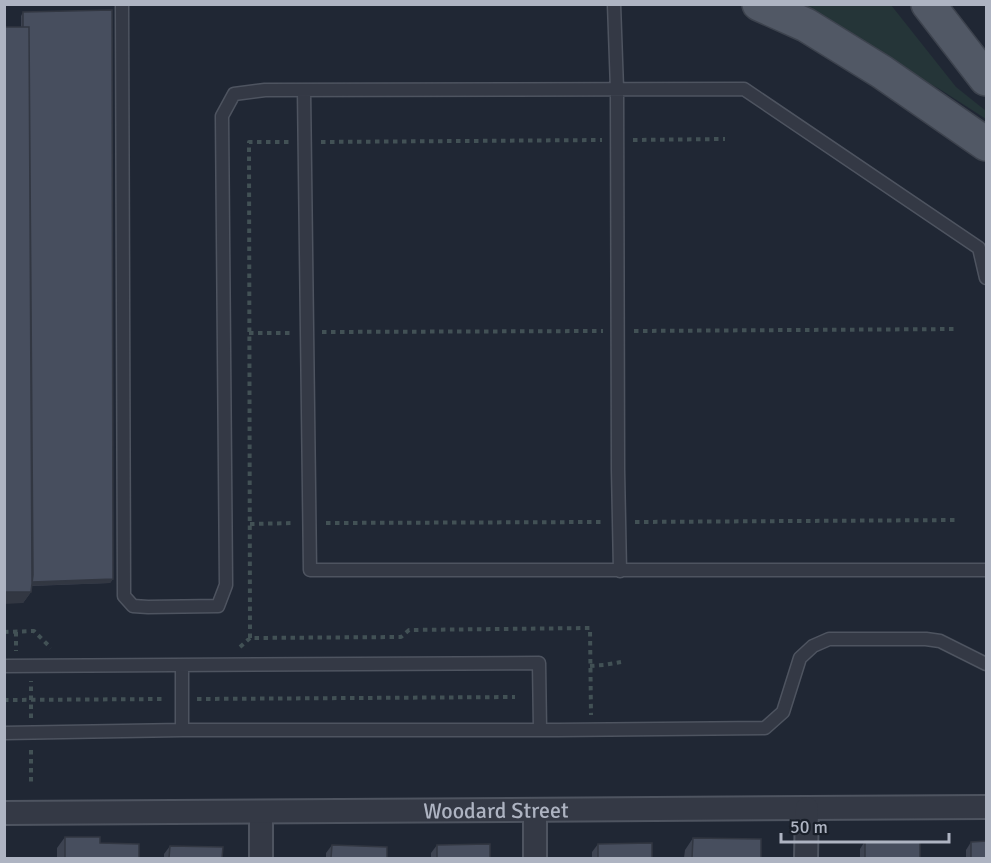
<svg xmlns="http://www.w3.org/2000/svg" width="991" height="863" font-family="Signika,sans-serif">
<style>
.green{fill:#253538}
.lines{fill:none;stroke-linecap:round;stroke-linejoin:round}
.lane-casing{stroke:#4e5460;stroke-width:15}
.street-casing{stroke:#4e5460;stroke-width:26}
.primary-casing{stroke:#3d434e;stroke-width:36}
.path{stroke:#425155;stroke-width:4;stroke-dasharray:4.5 4.5;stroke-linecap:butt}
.lane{stroke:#343945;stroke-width:12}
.street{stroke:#343945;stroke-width:22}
.primary{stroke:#515865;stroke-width:33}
.wall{fill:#3d4351}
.shaded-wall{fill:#323742}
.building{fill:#474e5e;stroke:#323742;stroke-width:1.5}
.labels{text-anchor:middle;stroke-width:4.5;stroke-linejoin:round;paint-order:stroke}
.street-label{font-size:22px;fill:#aeb4c2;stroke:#191f29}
</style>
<rect width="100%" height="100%" fill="#202734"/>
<path class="green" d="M 792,5 L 891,5 L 956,87 L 986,111 L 986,119 L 941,90 Z"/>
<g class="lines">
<defs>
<path id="lane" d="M 122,4 L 124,596 L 133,606 L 148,607 L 218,606 L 226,585 L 222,116 L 234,94 L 265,90 L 744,89 L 979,248 L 986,278
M 614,4 L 617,89 L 618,470 L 620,571
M 304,90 L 310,570 L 986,570
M 4,666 L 539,663 L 540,729
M 182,666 L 182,730
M 4,733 L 182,730 L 558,730 L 765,728 L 783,712 L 800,658 L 813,646 L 829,639 L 926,639 L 940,641 L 986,664"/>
<g id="street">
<path d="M 261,812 L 261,858"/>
<path id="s1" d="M 4,813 L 986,807"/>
<path d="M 535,858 L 535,810"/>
<path d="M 806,858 L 807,808"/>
</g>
<path id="primary" d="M 759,4 L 806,25 L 882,72 L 986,144
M 928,4 L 986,79"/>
</defs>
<use href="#lane" class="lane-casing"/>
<use href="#street" class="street-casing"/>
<use href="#primary" class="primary-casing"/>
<path class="path" d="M 633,140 L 725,139
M 321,142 L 602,140
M 634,331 L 957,329
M 322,332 L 603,331
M 249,333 L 291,333
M 635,522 L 958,520
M 326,523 L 603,522
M 250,524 L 294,523
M 4,632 L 34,631 L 51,648
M 16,632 L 16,651
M 250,638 L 249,142 L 290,142
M 240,647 L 250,638 L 401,637 L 409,630 L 590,628 L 591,715
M 590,666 L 604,665 L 621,662
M 197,699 L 515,697
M 4,700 L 166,699
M 31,718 L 31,681
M 31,750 L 31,785"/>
<use href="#lane" class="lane"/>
<use href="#street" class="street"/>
<use href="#primary" class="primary"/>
</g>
<path class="wall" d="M 23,12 L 113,579 L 110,583 L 32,586 L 31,592 L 23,603 L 21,16 Z
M 65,837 L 100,843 L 139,858 L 57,858 L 57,848 Z
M 693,838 L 761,858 L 684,858 L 685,850 Z
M 865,841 L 920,858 L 860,858 L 860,849 Z
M 971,842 L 987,858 L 966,858 L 966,850 Z
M 598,844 L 652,858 L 592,858 L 592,852 Z
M 332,845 L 387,858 L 326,858 L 326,853 Z
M 437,845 L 490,858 L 431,858 L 431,853 Z
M 170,846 L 222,858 L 164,858 L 164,854 Z"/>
<path class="shaded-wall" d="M 113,579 L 110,583 L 25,586 L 27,582 Z
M 4,592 L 31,592 L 23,603 L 4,604 Z"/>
<path class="building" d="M 112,10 L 113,579 L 32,582 L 29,27 L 23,27 L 23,12 Z
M 4,27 L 29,27 L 33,575 L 31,592 L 4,592 Z
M 65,837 L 100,837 L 100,843 L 139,844 L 139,858 L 65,858 Z
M 693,838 L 761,839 L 761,858 L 692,858 Z
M 865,841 L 920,842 L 920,858 L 865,858 Z
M 987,841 L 987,858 L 971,858 L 971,842 Z
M 652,843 L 652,858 L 598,858 L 598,844 Z
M 490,844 L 490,858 L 437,858 L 437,845 Z
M 332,845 L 387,847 L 387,858 L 331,858 Z
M 170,846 L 223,847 L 222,858 L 169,858 Z"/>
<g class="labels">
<g class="street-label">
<text dy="8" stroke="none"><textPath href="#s1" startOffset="492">Woodard Street</textPath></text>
</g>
</g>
<rect width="991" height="863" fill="none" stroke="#aeb4c2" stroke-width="12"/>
<path d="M781 833v9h168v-9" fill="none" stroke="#aeb4c2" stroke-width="3"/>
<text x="790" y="833" font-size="18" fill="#aeb4c2" stroke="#191f29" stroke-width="4.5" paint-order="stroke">50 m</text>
</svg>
